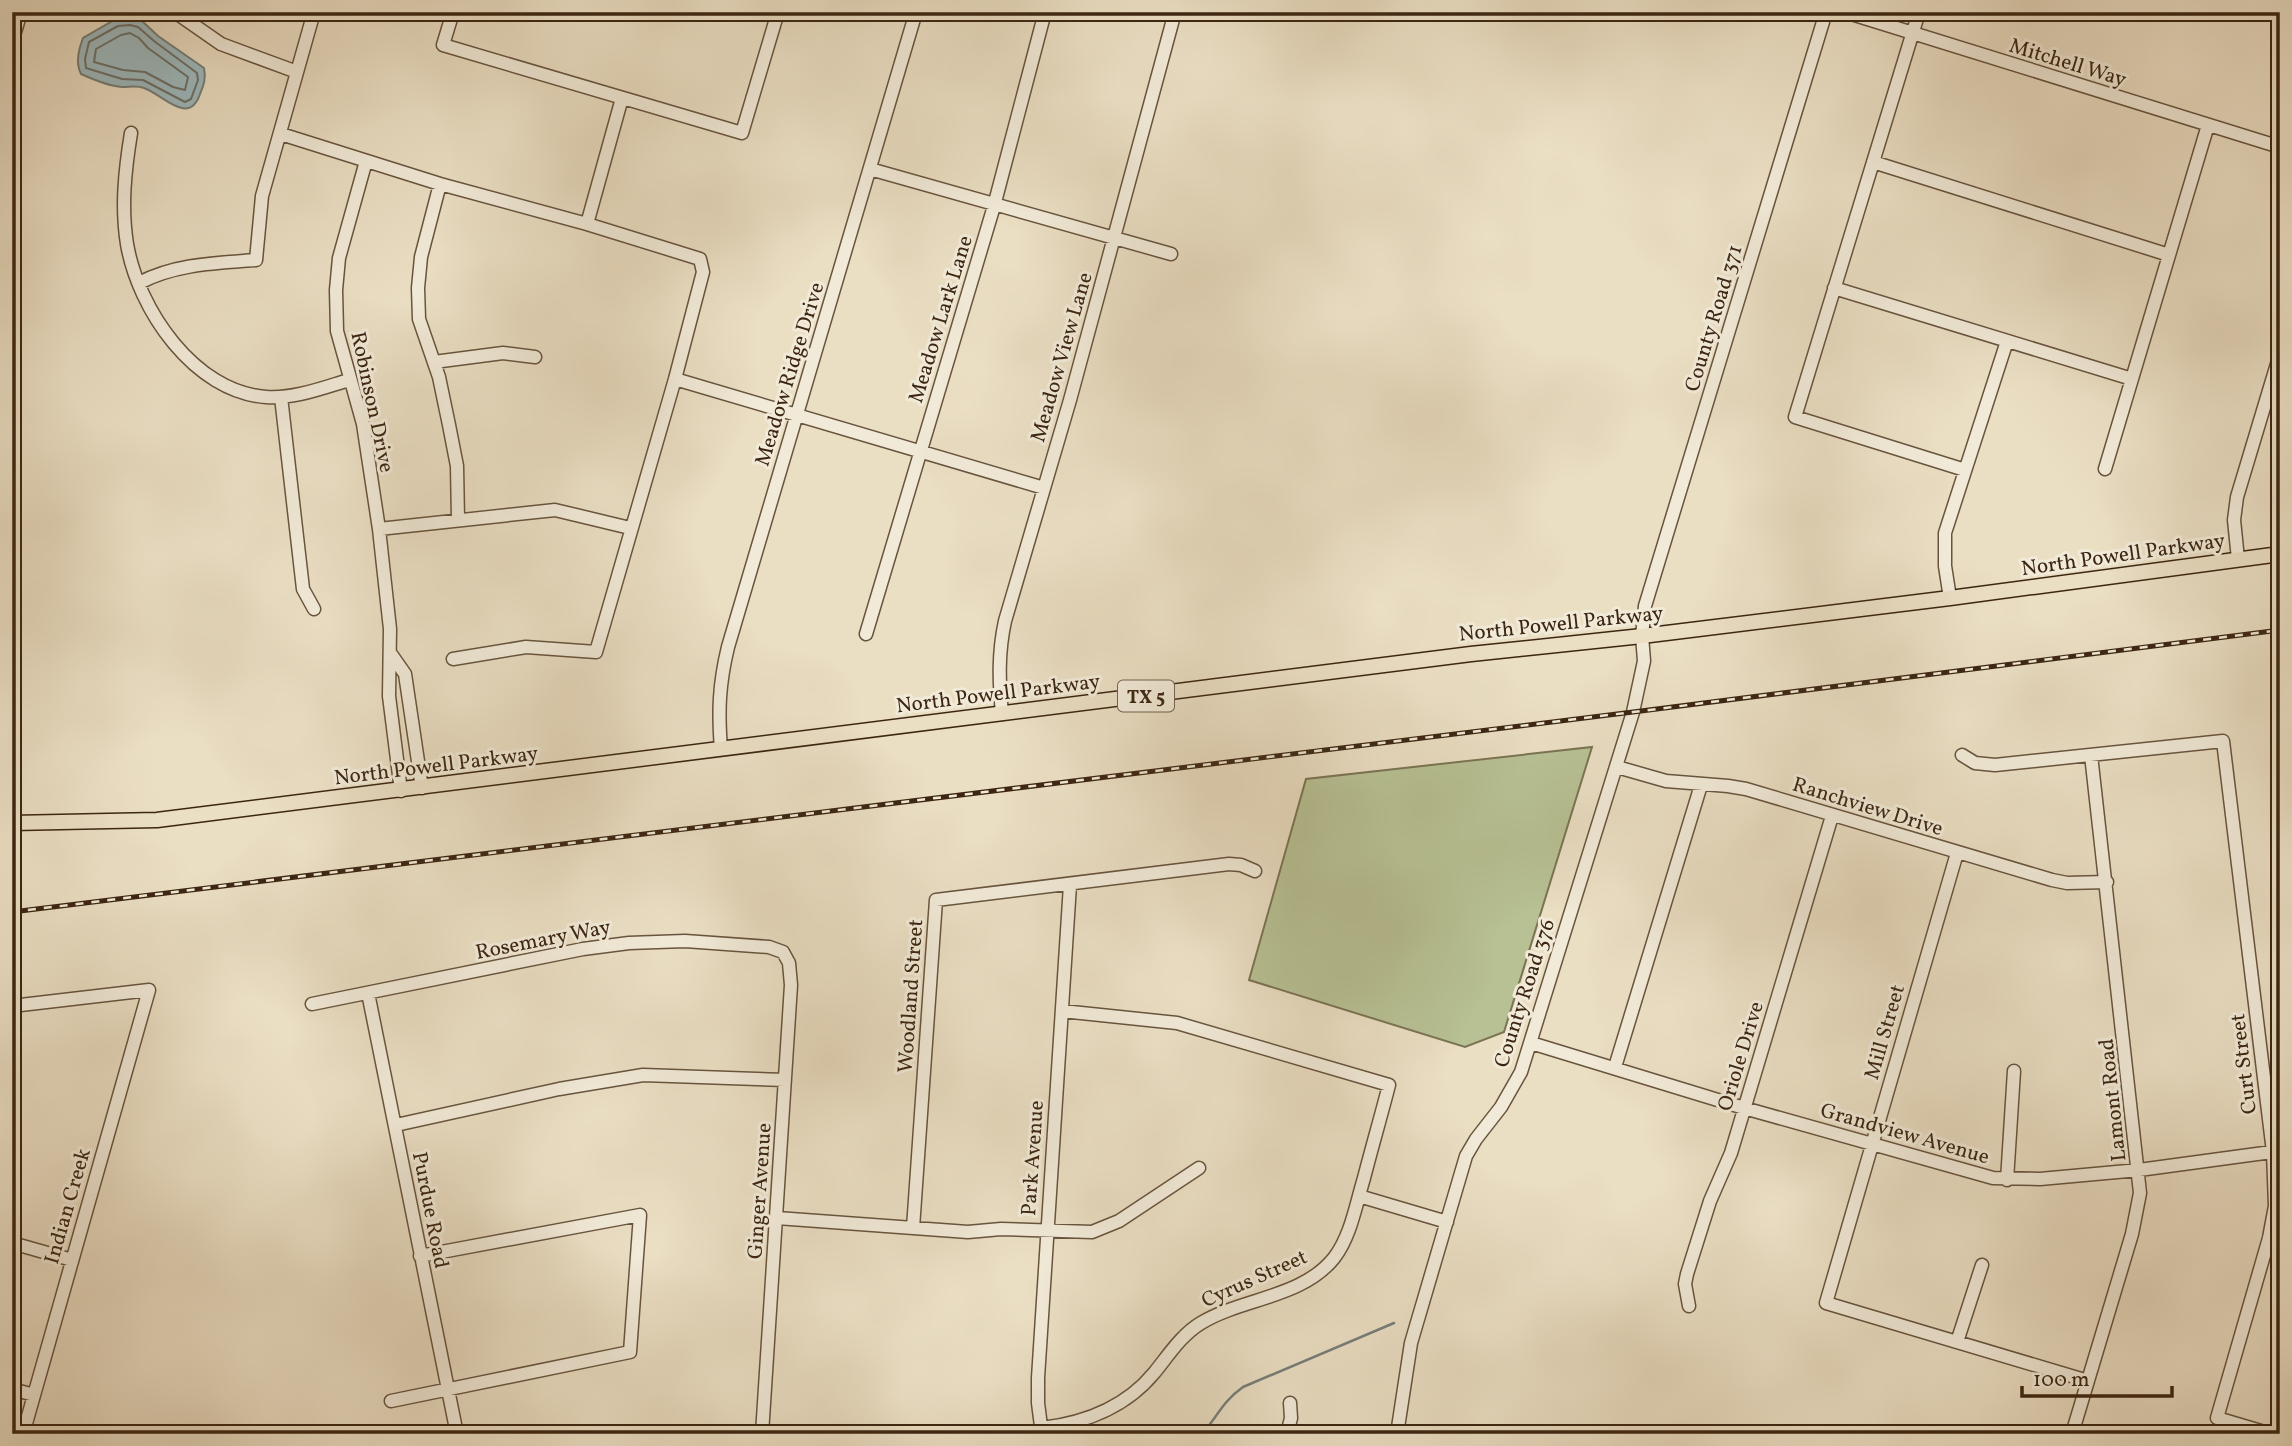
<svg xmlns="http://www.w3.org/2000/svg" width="2292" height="1446" font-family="Vollkorn,serif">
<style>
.green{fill:#b7c194;stroke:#7a7453;stroke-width:2}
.water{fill:#9db9be;stroke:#767e79;stroke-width:2}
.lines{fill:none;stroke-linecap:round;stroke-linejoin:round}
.shore{stroke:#6c7068;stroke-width:2}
.stream{stroke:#767e79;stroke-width:2.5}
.minor-casing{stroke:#68543e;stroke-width:15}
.major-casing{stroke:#3c2612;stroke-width:17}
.minor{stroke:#f1ead8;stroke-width:12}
.major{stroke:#eadec3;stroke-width:14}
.rail-casing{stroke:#3c2612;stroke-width:5}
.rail{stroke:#f1ead8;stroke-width:2.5;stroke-dasharray:8;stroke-linecap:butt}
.labels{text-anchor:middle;stroke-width:6;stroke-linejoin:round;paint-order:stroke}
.shield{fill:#f1ead8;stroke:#72614d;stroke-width:2}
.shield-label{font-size:19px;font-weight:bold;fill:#3c2612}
.street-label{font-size:21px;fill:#3c2612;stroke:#f1ead8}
</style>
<rect width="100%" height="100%" fill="#eadec3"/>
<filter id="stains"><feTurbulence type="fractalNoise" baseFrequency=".00286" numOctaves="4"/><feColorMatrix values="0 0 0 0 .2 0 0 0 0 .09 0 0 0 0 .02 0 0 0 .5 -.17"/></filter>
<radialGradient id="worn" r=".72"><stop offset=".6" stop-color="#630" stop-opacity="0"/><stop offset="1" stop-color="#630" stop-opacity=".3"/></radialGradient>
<path class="green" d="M 1592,747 L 1504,1032 L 1465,1047 L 1249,980 L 1306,779 Z"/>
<path class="water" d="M 129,17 L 141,20 L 158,36 L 204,68 C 206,78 204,85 200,94 C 189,127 162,94 144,88 C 136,85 130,87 122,87 C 110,86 92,79 81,74 C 75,62 79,49 83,38 L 116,19 Z"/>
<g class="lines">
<path class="shore" d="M 130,25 L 138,27 L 154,41 L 197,73 L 198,80 L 191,99 L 185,102 L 143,80 L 122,79 L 86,68 L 85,59 L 89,42 L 118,26 Z
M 130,33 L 139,38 L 148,48 L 188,77 L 185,90 L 173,87 L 145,72 L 123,70 L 94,62 L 96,49 L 121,35 Z"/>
<path class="stream" d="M 1202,1434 C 1218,1416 1222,1402 1243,1387 L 1394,1323"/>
<defs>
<path id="minor" d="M 175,12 L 221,44 L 297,72
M 453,12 L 443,45 L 742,133 L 778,12
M 1845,12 L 2280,147
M 1919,12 L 1795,417 L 1965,470
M 12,42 L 21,12
M 131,133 C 125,170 121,207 127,244 C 138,309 194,392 266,397 C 294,399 322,388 349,380
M 281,134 L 440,184 L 587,224 L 700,259 L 703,272 L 675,379 L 596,652 L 526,647 L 453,659
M 366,161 L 339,258 L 336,290 L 337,331 L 363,424 L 379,529 L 390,629 L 389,696 L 401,791
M 1873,162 L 2169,255
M 870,169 L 1171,254
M 440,184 L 421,257 L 418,288 L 419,319 L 439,377 L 449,425 L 457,466 L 458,520
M 587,224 L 622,98
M 139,283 C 175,264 216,263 256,260 L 262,196 L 314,12
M 1834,288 L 2132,379
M 434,362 L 503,353 L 535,357
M 675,379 L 1044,488
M 281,397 L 303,589 L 314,609
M 2105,469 L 2208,125
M 379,529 L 555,510 L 630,528
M 2238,559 L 2234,520 L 2237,497 L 2280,354
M 1950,598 L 1945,566 L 1945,533 L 2007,341
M 866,634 L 994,206 L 1045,12
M 391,654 L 405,674 L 422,788
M 1002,714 C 999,681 998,653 1005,621 L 1070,400 L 1175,12
M 721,749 C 718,711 719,684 728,647 L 916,12
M 1962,755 L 1975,763 L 1995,765 L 2223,741 L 2273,1152 L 2275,1206 L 2269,1238 L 2217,1418 L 2271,1434
M 1617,767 L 1666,781 L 1728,786 L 1746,789 L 2052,880 L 2067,883 L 2107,882
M 1957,853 L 1826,1303 L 2088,1381
M 368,993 L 457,1434
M 312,1004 L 583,949 L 629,943 L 685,941 L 769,947 L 783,952 L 789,963 L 791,985 L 762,1434
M 12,1006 L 149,990 L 23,1434
M 1531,1043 L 1744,1108 L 1993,1178 L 2040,1179 L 2139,1170 L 2279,1151
M 1615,1067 L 1701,785
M 396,1125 L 559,1089 L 643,1075 L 785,1080
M 2007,1180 L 2014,1071
M 1359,1196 L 1447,1222
M 777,1218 L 968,1232 L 1001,1229 L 1092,1232 L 1119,1221 L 1199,1168
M 913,1228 L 936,900 L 1229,864 L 1241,865 L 1255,871
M 12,1243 L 72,1260
M 1689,1306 L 1685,1284 L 1687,1274 L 1710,1201 L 1731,1153 L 1832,816
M 1957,1342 L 1982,1265
M 12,1389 L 34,1395
M 391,1401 L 630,1352 L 640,1215 L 420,1256
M 1042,1428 C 1084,1423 1126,1407 1154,1373 C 1168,1356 1181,1335 1201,1323 C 1242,1298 1302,1298 1334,1258 C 1351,1236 1356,1204 1364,1178 C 1372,1147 1381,1116 1389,1085 L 1177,1023 L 1062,1011
M 1042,1434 L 1038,1403 L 1038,1378 L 1070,885
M 1287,1434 L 1291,1418 L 1290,1403
M 1397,1434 L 1411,1343 L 1466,1156 L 1476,1139 L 1501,1107 L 1521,1072 L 1633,712 L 1644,661 L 1642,636 L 1645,606 L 1826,12
M 2072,1434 L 2132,1234 L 2140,1193 L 2091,755"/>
<path id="major" d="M 12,823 L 157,820 L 1471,654 L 1642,636 L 1950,598 L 2280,554"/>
</defs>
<use href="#minor" class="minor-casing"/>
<use href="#major" class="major-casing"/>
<use href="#minor" class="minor"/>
<use href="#major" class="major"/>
<defs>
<path id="rail" d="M 12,912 L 1633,712 L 2280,630"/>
</defs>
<use href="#rail" class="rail-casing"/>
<use href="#rail" class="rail"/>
</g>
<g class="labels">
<rect class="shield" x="1118" y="680.5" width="56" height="31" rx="5"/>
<g class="shield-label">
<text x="1146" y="703">TX 5</text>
</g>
<g class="street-label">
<text transform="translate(2068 62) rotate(17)" y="7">Mitchell Way</text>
<text transform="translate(1713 318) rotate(-73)" y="7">County Road 371</text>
<text transform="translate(940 319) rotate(-73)" y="7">Meadow Lark Lane</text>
<text transform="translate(1061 357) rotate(-74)" y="7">Meadow View Lane</text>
<text transform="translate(789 374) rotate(-73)" y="7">Meadow Ridge Drive</text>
<text transform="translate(373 402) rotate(78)" y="7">Robinson Drive</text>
<text transform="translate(2123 554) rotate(-8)" y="7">North Powell Parkway</text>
<text transform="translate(1561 623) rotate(-6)" y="7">North Powell Parkway</text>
<text transform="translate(998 693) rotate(-7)" y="7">North Powell Parkway</text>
<text transform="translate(436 765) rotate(-7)" y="7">North Powell Parkway</text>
<text transform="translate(1868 806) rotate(17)" y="7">Ranchview Drive</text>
<text transform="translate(543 939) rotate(-11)" y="7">Rosemary Way</text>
<text transform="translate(1524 993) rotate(-72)" y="7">County Road 376</text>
<text transform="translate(910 996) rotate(-86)" y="7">Woodland Street</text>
<text transform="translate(1884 1032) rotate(-74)" y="7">Mill Street</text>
<text transform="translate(1740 1056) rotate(-73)" y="7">Oriole Drive</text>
<text transform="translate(2243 1064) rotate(-97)" y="7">Curt Street</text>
<text transform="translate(2112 1100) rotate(-96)" y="7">Lamont Road</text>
<text transform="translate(1905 1133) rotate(16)" y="7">Grandview Avenue</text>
<text transform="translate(1032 1158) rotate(-86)" y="7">Park Avenue</text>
<text transform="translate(759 1191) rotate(-86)" y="7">Ginger Avenue</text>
<text transform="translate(67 1206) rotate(-74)" y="7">Indian Creek</text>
<text transform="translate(431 1210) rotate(79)" y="7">Purdue Road</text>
<text transform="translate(1254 1278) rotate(-24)" y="7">Cyrus Street</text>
</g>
</g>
<rect width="2292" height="1446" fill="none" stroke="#eadec3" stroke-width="42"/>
<rect x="14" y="14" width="2264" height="1418" fill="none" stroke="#3c2612" stroke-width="3.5"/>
<rect x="21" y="21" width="2250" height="1404" fill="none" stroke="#3c2612" stroke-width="2"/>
<path d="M2022 1386v10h150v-10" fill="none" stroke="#3c2612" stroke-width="3.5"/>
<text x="2033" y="1386" font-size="21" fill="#3c2612" stroke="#f1ead8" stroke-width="5" paint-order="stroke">100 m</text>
<rect width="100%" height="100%" filter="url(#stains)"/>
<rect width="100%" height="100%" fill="url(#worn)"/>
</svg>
